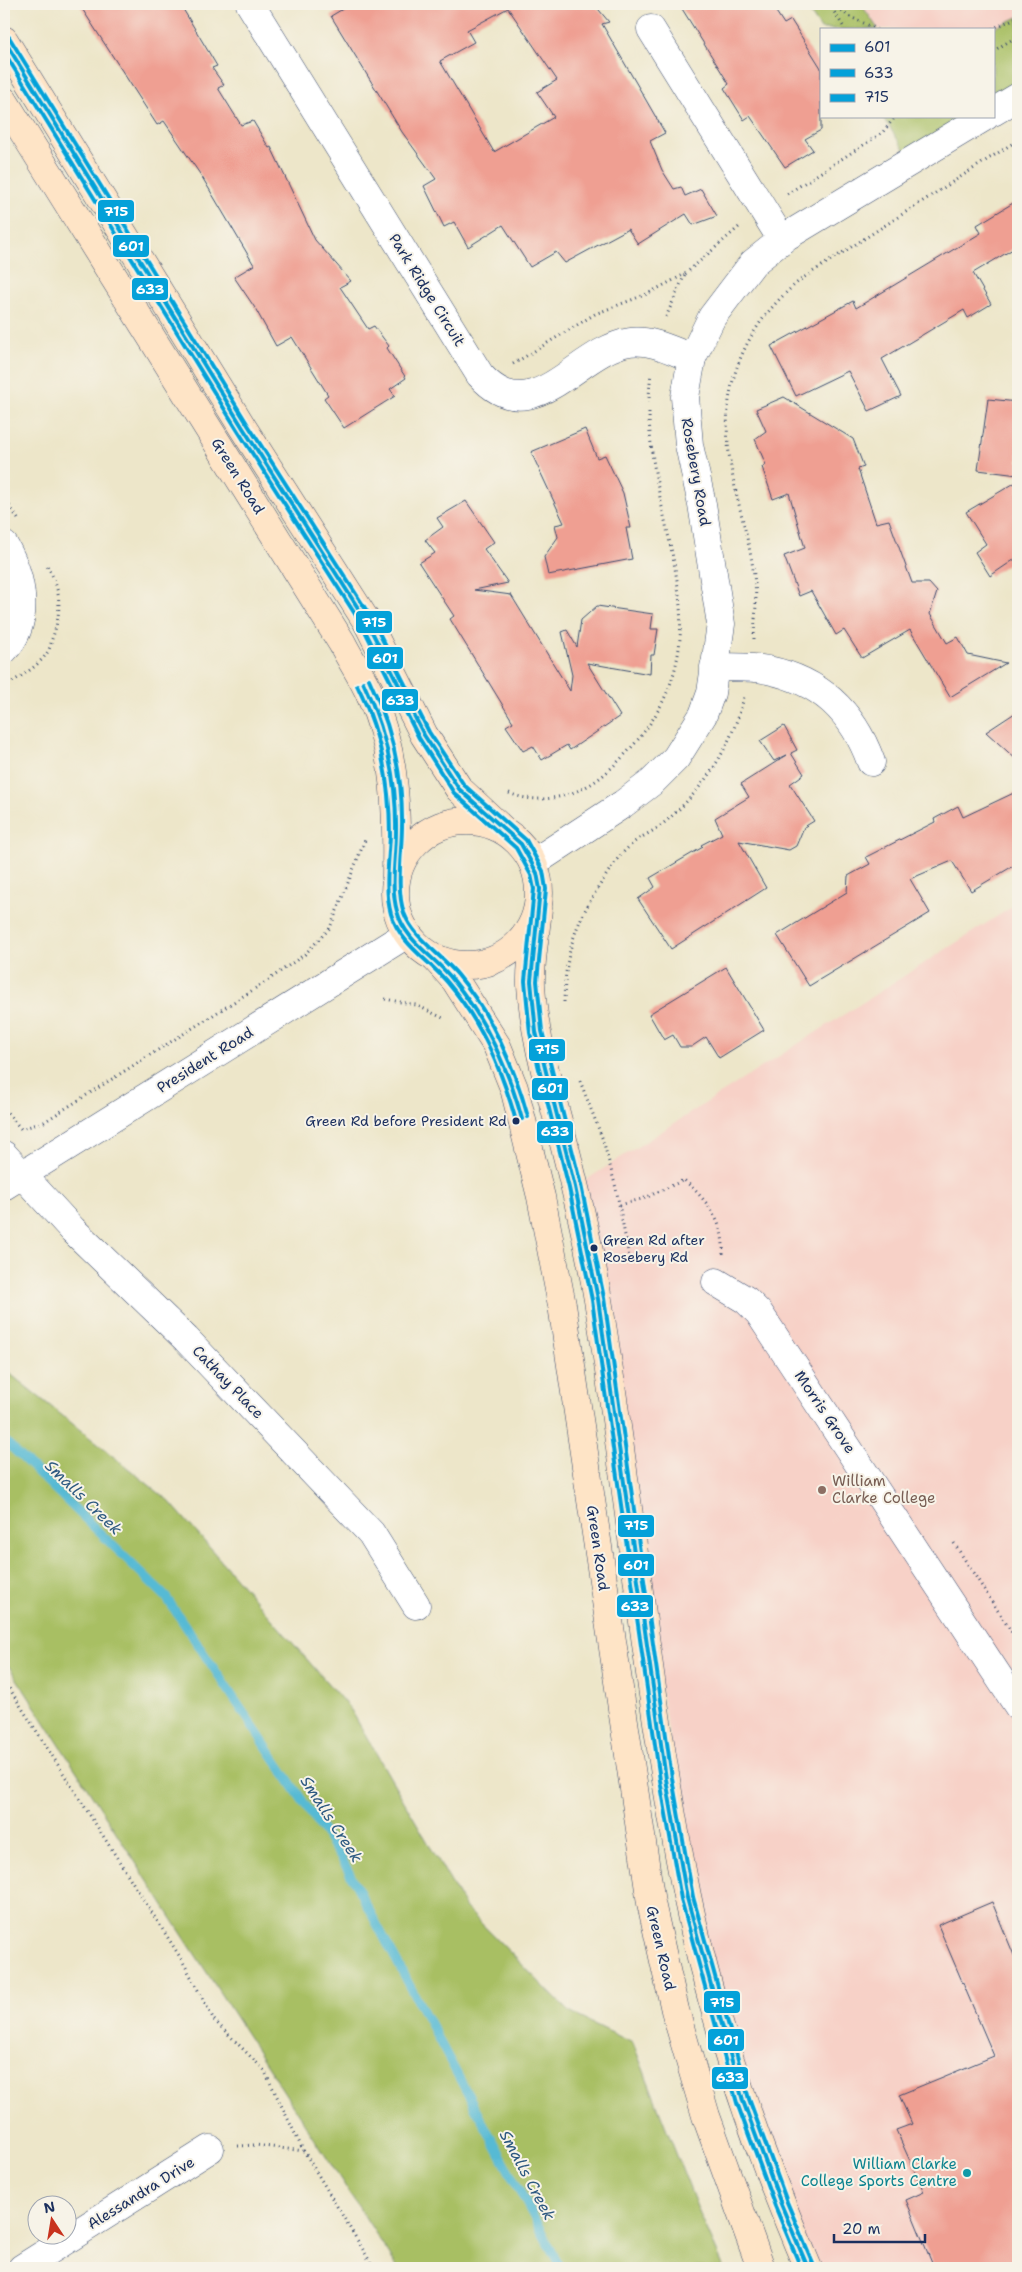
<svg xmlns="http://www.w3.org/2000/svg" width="1022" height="2272" font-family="'Shantell Sans',sans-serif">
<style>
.built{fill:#f7d1c7}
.green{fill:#a8bf64;stroke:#627761}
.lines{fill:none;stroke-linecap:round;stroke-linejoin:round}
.stream{stroke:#56bad4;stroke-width:9}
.building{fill:#ef9f92;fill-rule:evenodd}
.minor-casing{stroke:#3a4a6e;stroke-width:29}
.tertiary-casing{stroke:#3a4a6e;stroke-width:29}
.secondary-casing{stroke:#3a4a6e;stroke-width:29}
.path{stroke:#3a4a6e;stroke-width:3;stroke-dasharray:1 4;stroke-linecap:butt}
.minor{stroke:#fff;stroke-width:28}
.tertiary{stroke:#fff;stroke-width:28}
.secondary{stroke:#fee4c6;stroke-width:28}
.bus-1-casing{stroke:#f7f3e8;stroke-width:8}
.bus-2-casing{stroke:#f7f3e8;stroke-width:8}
.bus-3-casing{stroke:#f7f3e8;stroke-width:8}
.bus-1{stroke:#04a1d9;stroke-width:4}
.bus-2{stroke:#04a1d9;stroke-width:4}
.bus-3{stroke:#04a1d9;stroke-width:4}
.bus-dot{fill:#1b2f5e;stroke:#f7f3e8;stroke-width:2}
.education-dot{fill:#8d6e63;stroke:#f7f3e8;stroke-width:2}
.culture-dot{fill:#0f9aa8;stroke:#f7f3e8;stroke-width:2}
.labels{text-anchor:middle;stroke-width:4;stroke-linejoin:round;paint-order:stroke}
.bus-label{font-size:14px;fill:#1b2f5e;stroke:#f7f3e8;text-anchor:end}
.street-label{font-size:15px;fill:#1b2f5e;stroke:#f7f3e8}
.education-label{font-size:15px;fill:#785e54;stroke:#f7f3e8;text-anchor:start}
.culture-label{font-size:15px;fill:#0d838f;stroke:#f7f3e8;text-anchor:end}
.water-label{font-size:16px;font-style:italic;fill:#2d5981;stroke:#f7f3e8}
.line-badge{stroke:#f7f3e8;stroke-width:2}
.badge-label{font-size:14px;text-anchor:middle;font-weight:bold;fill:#fff}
</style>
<rect width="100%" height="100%" fill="#f7f3e8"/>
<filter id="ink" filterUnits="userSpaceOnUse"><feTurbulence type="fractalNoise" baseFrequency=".02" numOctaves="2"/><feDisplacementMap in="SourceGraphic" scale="10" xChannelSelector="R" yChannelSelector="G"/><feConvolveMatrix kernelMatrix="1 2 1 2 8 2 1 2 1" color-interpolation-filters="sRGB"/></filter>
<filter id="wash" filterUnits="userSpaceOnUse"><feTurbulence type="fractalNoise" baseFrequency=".0096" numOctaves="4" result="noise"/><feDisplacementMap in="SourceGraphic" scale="20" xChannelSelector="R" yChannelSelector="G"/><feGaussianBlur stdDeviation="1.12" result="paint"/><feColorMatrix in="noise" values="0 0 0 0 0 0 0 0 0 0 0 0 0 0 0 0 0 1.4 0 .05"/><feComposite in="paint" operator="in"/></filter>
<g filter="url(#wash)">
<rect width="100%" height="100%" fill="#ede6c9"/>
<path class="built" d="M 861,4 L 1018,4 L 1018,17 L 992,29 L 878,29 Z
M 1018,903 L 1018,2268 L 808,2268 L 715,2006 L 575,1187 Z"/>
<path class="green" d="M 804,4 L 861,4 L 878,29 L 821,29 Z
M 1018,17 L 1018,97 L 993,112 L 992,29 Z
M 882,116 L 986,116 L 912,161 Z
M 4,1369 L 169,1501 L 351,1710 L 466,1908 L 569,2012 L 633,2043 L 699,2212 L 724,2268 L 398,2268 L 4,1659 Z"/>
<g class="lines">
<path class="stream" d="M 4,1440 L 166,1597 L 343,1861 L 561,2268"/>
</g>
<g id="blocks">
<path class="building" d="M 79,4 L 180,4 L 217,66 L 212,68 L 224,85 L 218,88 L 241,125 L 253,121 L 269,148 L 271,147 L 315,240 L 351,281 L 340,287 L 368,329 L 374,326 L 389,346 L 387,348 L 406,378 L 390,389 L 395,396 L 344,428 L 324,398 L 328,395 L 292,337 L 276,346 L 255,308 L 234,277 L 254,265 L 202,177 L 164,121 L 157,125 Z
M 351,4 L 594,4 L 609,22 L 602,24 L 665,133 L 650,141 L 662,170 L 674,189 L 681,187 L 685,196 L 701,189 L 717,216 L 693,225 L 686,214 L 638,244 L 628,229 L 565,263 L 556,252 L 530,267 L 503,225 L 468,247 L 454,222 L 444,227 L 424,186 L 436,179 L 402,132 L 331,16 ZM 508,8 L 557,80 L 537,92 L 554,117 L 494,152 L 440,61 L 474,42 L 467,30 Z
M 679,4 L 771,4 L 784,24 L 791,20 L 821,68 L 821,130 L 805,139 L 813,150 L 785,167 L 750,116 L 744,120 L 724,88 L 729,84 Z
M 1018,200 L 1018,246 L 973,273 L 991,304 L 968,318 L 964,310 L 882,359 L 901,396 L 869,411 L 848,371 L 796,396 L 771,346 L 853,301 L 856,308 L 981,233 L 977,225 Z
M 784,397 L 853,439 L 864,467 L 858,469 L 876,523 L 889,520 L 912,583 L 929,583 L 937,592 L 930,614 L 947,643 L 958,637 L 968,655 L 1006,663 L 950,697 L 910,630 L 862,658 L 844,630 L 836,635 L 811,591 L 799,596 L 784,556 L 805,548 L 789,493 L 773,499 L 762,467 L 766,465 L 755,439 L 766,431 L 756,409 Z
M 988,399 L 1018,402 L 1018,475 L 978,470 Z
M 585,429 L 597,458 L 605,455 L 623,493 L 631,528 L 626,528 L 632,559 L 548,575 L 544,557 L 558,537 L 555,525 L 564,523 L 531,452 Z
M 1018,481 L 1018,557 L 990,576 L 975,552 L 986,544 L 966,512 Z
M 466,501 L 494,542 L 484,549 L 508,583 L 474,590 L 511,595 L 570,691 L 572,675 L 562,632 L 567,630 L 577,647 L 581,620 L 597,606 L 653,614 L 651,629 L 658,629 L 654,655 L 651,655 L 650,674 L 587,663 L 620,716 L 570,750 L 567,745 L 542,760 L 533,746 L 523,751 L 506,726 L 513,722 L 450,619 L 454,616 L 419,563 L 435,553 L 425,540 L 443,527 L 437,518 Z
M 1018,711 L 1018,761 L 986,732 Z
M 784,726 L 797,750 L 791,753 L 804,774 L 790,784 L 814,821 L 804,827 L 796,846 L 789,850 L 739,841 L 766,888 L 671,949 L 638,899 L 655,887 L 650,878 L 703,847 L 701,845 L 722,834 L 715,818 L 749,797 L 741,784 L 787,755 L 774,761 L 760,741 Z
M 1018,791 L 1018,863 L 971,891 L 952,861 L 910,879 L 930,913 L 809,986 L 777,935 L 847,892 L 848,876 L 870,864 L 866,857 L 935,822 L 934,819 L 958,806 L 963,817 Z
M 726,967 L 764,1030 L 719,1058 L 706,1037 L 691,1047 L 680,1047 L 673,1035 L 664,1040 L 649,1014 Z
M 992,1902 L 1018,1965 L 1018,2268 L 934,2268 L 906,2200 L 924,2192 L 896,2130 L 912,2124 L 899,2095 L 994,2056 L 938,1925 Z"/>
</g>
</g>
<g filter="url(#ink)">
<use href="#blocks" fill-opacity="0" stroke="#3a4a6e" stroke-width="1"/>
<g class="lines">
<defs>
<path id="minor" d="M 250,4 L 480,375 C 533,434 576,350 630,342 C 651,339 673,351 692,358
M 651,29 L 782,240
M 4,545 C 22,575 32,622 4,650
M 714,667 C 732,668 751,666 768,670 C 821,681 853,712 871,762
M 4,1155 L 73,1230 L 186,1339 L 371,1533 L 416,1605
M 716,1282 L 746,1300 L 759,1313 L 1018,1706
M 22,2268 L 210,2149"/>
<path id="tertiary" d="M 993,112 L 1018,97
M 533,863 L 623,804 L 652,782 L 676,758 L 703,715 L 711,693 L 721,624 L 702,504 L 689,445 L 685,397 L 692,358 L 712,317 L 753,263 L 787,236 L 986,116
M 4,1186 L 407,934"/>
<path id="secondary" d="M 4,40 L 243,428 L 367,622 L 424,735 L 459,789 L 503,830
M 4,101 L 342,643 C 351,661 363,678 371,697 C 397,754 397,816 396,877
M395 893a72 72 0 1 1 144 0a72 72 0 1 1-144 0Z
M 538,908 C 536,933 530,960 531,985 C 534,1037 549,1086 562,1136 C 576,1190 589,1245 598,1300 C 631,1498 647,1699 687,1896 C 713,2023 757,2149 808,2268
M 435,958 L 455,980 L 497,1046 L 514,1088 L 541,1197 L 562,1305 L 651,1903 L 675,2010 L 706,2116 L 761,2268"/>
</defs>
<use href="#minor" class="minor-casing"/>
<use href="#tertiary" class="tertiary-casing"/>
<use href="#secondary" class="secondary-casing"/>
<path class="path" d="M 829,4 L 845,29
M 834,4 L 848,16 L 877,29
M 992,29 L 1018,17
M 993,51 L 1018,36
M 787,194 L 882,133 L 896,116
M 666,317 L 685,274
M 513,364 L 595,314 L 647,294 L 685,274 L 739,227
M 4,497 L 18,519
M 754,639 C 754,626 756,613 756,601 C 755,547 732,496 728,443 C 722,376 751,319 803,278 L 1018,140
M 4,687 C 18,678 37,668 47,653 C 50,649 51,643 52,639 C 62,612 62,589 46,564
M 509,793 C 541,807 582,795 607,772 C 754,639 632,527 651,373
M 385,999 L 416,1005 L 443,1018
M 564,1002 C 565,955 574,925 600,885 C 609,871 617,857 630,846 C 640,836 654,832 664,823 C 705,788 731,748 744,697
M 580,1081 L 603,1140 L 616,1188 L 630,1262
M 4,1109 L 21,1129 L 44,1122 L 267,981 L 305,954 L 330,928 L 365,840
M 620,1205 L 645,1198 L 684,1180 C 707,1200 725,1223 723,1254
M 954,1543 L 1018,1642
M 4,1680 L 182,1960 L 214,2020 L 264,2070 L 302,2148 L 374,2268
M 238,2146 L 255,2145 L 304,2151"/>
<use href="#minor" class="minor"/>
<use href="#tertiary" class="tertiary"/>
<use href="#secondary" class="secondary"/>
<defs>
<path id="bus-1" d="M 4,40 L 243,428 L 367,622 L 424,735 L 459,789 L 521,844 L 537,873 L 540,889 L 531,981 L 536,1032 L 575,1187 L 598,1299 L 666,1779 L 687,1898 L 743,2101 L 781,2204 L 808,2268
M 363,682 C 386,730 397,779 396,832 C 396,857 390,887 397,911 C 405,942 436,957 454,981 C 487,1022 508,1068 522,1119"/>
<path id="bus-2" d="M 4,52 L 238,431 L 362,625 L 419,738 L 454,793 L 516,848 L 531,875 L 534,889 L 525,981 L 530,1033 L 569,1188 L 592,1300 L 660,1780 L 681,1899 L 737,2103 L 775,2206 L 801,2268
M 357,685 C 381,732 390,782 390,835 C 389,860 384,889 391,914 C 400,944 429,960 448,983 C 482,1023 502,1070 516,1121"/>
<path id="bus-3" d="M 9,37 L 248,425 L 372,619 L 429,732 L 464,785 L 526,840 L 543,871 L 546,889 L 537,981 L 542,1031 L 581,1185 L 604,1298 L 672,1778 L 693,1897 L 749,2099 L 787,2202 L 814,2266
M 369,679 C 390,723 402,769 402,818 C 403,846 395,887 404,913 C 414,939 441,954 458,975 C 493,1017 514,1066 528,1117"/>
</defs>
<use href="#bus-1" class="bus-1-casing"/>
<use href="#bus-2" class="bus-2-casing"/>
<use href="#bus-3" class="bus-3-casing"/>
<use href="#bus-1" class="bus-1"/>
<use href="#bus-2" class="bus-2"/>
<use href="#bus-3" class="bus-3"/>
</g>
</g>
<g class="bus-dot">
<circle cx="516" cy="1121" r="4.5"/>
<circle cx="594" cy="1248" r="4.5"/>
</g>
<circle class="education-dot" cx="822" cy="1490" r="5"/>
<circle class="culture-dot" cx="967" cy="2173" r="5"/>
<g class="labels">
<g class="bus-label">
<text x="507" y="1126">Green Rd before President Rd</text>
<text x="603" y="1245" text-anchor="start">Green Rd after<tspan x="603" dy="17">Rosebery Rd</tspan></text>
</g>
<g class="street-label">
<text transform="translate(427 290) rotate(58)" y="5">Park Ridge Circuit</text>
<text transform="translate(696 472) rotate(80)" y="5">Rosebery Road</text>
<text transform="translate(238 476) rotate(58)" y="5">Green Road</text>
<text transform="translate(205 1060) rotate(-32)" y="5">President Road</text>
<text transform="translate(228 1382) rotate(46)" y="5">Cathay Place</text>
<text transform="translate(825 1412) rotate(56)" y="5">Morris Grove</text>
<text transform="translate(598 1548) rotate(82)" y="5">Green Road</text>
<text transform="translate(661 1948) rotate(77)" y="5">Green Road</text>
<text transform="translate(141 2193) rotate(-32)" y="5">Alessandra Drive</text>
</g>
<g class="education-label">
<text x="832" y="1486">William<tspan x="832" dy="17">Clarke College</tspan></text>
</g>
<g class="culture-label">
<text x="957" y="2169">William Clarke<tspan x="957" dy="17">College Sports Centre</tspan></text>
</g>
<g class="water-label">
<text transform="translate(84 1497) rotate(44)" y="6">Smalls Creek</text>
<text transform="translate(332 1819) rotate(57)" y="6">Smalls Creek</text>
<text transform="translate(528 2175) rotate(62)" y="6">Smalls Creek</text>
</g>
</g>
<g class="line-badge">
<rect x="97" y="199" width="38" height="24" rx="5" fill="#04a1d9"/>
<rect x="112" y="234" width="38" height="24" rx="5" fill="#04a1d9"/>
<rect x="131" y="277" width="38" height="24" rx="5" fill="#04a1d9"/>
<rect x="355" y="610" width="38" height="24" rx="5" fill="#04a1d9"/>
<rect x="366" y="646" width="38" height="24" rx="5" fill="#04a1d9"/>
<rect x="381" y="688" width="38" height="24" rx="5" fill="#04a1d9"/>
<rect x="528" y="1038" width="38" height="24" rx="5" fill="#04a1d9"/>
<rect x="531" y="1077" width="38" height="24" rx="5" fill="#04a1d9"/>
<rect x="536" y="1120" width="38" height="24" rx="5" fill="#04a1d9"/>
<rect x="617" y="1514" width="38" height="24" rx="5" fill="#04a1d9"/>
<rect x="617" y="1553" width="38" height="24" rx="5" fill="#04a1d9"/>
<rect x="616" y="1594" width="38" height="24" rx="5" fill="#04a1d9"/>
<rect x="703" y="1990" width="38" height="24" rx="5" fill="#04a1d9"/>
<rect x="707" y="2028" width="38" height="24" rx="5" fill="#04a1d9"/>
<rect x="711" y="2066" width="38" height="24" rx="5" fill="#04a1d9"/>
</g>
<g class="badge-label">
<text x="116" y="216">715</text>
<text x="131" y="251">601</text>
<text x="150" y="294">633</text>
<text x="374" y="627">715</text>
<text x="385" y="663">601</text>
<text x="400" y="705">633</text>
<text x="547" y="1054">715</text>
<text x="550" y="1093">601</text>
<text x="555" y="1136">633</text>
<text x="636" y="1530">715</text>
<text x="636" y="1570">601</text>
<text x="635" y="1611">633</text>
<text x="722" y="2007">715</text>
<text x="726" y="2045">601</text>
<text x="730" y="2082">633</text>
</g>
<rect width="1022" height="2272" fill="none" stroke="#f7f3e8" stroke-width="20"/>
<rect x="820" y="28" width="175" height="90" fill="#f7f3e8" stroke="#9fa5b1"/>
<rect x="830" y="44" width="25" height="8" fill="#04a1d9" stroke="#9fa5b1"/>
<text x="864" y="52" font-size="15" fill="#1b2f5e">601</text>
<rect x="830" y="69" width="25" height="8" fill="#04a1d9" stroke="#9fa5b1"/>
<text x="864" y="78" font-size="15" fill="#1b2f5e">633</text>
<rect x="830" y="94" width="25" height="8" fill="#04a1d9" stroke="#9fa5b1"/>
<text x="864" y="102" font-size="15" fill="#1b2f5e">715</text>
<g transform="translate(52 2220) rotate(348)"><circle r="24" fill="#f7f3e8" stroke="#9fa5b1"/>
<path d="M0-4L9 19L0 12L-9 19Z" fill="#c8321e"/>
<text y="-8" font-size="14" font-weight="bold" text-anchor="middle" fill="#1b2f5e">N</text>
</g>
<path d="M834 2234v8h91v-8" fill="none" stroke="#1b2f5e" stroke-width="2.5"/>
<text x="842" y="2234" font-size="15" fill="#1b2f5e" stroke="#f7f3e8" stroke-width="4" paint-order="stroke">20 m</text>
</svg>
